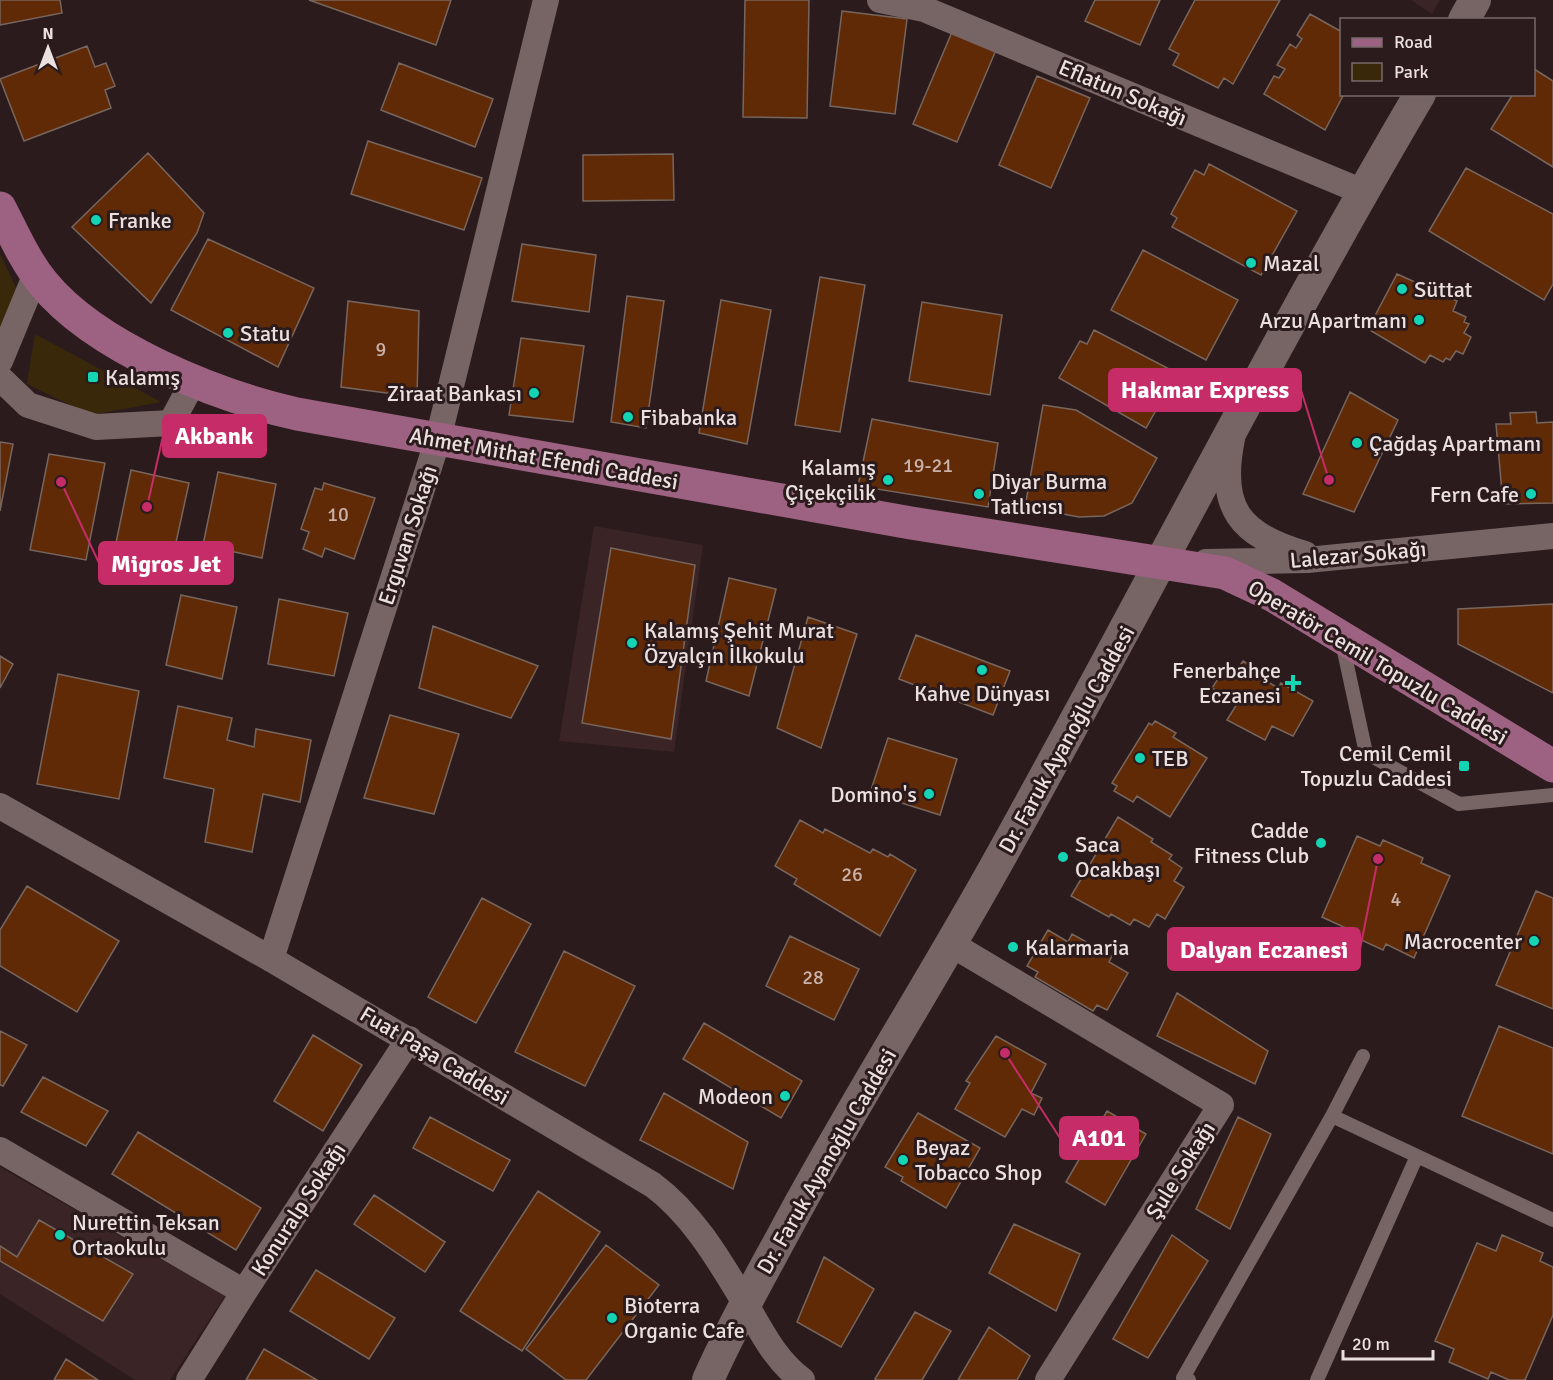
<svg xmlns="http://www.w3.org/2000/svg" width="1553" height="1380" font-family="Signika,sans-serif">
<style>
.built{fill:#3a2425}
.green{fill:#39290a}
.building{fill:#612a07;stroke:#77665e;stroke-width:1.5}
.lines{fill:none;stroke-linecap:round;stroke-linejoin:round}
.service{stroke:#776464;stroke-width:14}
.minor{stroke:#776464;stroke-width:26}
.tertiary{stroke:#776464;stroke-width:32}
.primary{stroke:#9d6181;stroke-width:33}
.poi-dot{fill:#13d5b4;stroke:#2b1b1c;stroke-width:2}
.labels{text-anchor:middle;stroke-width:6;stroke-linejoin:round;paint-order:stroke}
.number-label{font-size:20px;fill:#c8b2aa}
.street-label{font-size:22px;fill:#ebe0e0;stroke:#2b1b1c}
.poi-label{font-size:22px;fill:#ebe0e0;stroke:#2b1b1c;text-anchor:start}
.leader{fill:none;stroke:#c62c68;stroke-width:2}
.callout-dot{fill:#c62c68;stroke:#2b1b1c;stroke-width:2}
.callout{fill:#c62c68;stroke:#c62c68;stroke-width:2}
.callout-label{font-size:24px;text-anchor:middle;font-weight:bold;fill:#fff}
</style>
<rect width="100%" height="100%" fill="#2b1b1c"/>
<path class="built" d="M 1411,0 L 1440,0 L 1432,14 Z
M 594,526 L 703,545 L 674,752 L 559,741 Z
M 0,1167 L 225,1296 L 170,1380 L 135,1380 L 0,1294 Z"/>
<path class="green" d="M 0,254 L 25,307 L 0,348 Z
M 35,334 L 161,402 L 91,415 L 27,384 Z"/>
<path class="building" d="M 0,0 L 60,0 L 62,13 L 0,25 Z
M 309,0 L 451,0 L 436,45 Z
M 745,0 L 809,0 L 807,118 L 743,117 Z
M 1095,0 L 1160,0 L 1140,45 L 1085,21 Z
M 1195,0 L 1280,0 L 1233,84 L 1224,78 L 1218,88 L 1173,65 L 1179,54 L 1169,49 Z
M 842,11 L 907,19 L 895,114 L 830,106 Z
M 1310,14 L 1342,32 L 1342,94 L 1344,94 L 1325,130 L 1264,94 L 1274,76 L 1279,78 L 1285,69 L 1277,65 L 1290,44 L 1296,48 L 1302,39 L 1297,35 Z
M 952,32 L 996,50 L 957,142 L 913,124 Z
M 87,46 L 95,67 L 106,63 L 115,86 L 105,90 L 111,108 L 24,141 L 0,79 Z
M 399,63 L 493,99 L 475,147 L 381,110 Z
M 1534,69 L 1553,81 L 1553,167 L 1491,129 L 1513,94 L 1534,94 Z
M 1037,76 L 1090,98 L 1051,188 L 999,165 Z
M 368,141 L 482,178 L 464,230 L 351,194 Z
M 148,153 L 204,213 L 197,233 L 151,303 L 72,227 Z
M 673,154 L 674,200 L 583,201 L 583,155 Z
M 1209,164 L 1297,211 L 1261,275 L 1172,227 L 1177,218 L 1171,214 L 1195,170 L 1204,175 Z
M 1466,168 L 1553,214 L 1553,284 L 1544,300 L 1429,231 Z
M 208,239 L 314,288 L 278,367 L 171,310 Z
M 522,244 L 596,255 L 589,312 L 512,301 Z
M 1143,250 L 1238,300 L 1206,360 L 1111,310 Z
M 1397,274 L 1457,301 L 1453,311 L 1466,317 L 1464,322 L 1469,324 L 1464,333 L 1471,337 L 1463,354 L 1456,351 L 1450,360 L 1446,358 L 1443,362 L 1430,355 L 1425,363 L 1368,329 Z
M 820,277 L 865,285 L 840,432 L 795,425 Z
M 627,296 L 664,301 L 646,428 L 611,422 Z
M 721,300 L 771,310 L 747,444 L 699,433 Z
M 348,301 L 419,311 L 417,397 L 341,387 Z
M 922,302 L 1002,315 L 990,395 L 909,381 Z
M 1094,330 L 1177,373 L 1146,428 L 1059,378 L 1080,341 L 1087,344 Z
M 521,338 L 584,346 L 573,422 L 509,415 Z
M 1350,392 L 1398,420 L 1354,512 L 1303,494 Z
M 1043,405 L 1076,410 L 1157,458 L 1132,503 L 1104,516 L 1079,517 L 1025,507 Z
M 1536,412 L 1537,423 L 1553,422 L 1553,503 L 1503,504 L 1496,424 L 1511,424 L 1510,413 Z
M 872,419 L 998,443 L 988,507 L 858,486 Z
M 0,442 L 13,444 L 0,511 Z
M 49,454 L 105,463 L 86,560 L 30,550 Z
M 131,470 L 189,483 L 168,579 L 111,567 Z
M 218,472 L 276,484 L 262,558 L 203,545 Z
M 324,483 L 375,498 L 354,559 L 325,548 L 322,557 L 303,549 L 309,532 L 301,529 L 315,488 L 322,490 Z
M 611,548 L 695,565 L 671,739 L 582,723 Z
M 729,578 L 776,589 L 749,696 L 706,681 Z
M 181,595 L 237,607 L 222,679 L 166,665 Z
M 279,599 L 348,613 L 334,676 L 268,664 Z
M 1553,604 L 1553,693 L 1458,644 L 1458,609 Z
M 808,617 L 857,634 L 821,748 L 777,728 Z
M 433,626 L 538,666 L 511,718 L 419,688 Z
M 916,635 L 1010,671 L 993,715 L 899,679 Z
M 0,656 L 13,664 L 0,688 Z
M 1243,661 L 1267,676 L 1265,680 L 1278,688 L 1281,683 L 1313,701 L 1293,736 L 1272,726 L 1265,740 L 1227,720 L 1237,704 L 1212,688 L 1227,665 L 1236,672 Z
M 58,674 L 139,691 L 119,799 L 37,784 Z
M 178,706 L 232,718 L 227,740 L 254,747 L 256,729 L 311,740 L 300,802 L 263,794 L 252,852 L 205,842 L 214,789 L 164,778 Z
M 390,715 L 459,734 L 434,814 L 364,798 Z
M 1155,721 L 1176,733 L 1173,737 L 1207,758 L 1170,817 L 1137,796 L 1133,802 L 1114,791 L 1117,786 L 1112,783 L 1149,723 L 1152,725 Z
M 888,738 L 957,759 L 940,815 L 870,793 Z
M 1118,817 L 1153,839 L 1151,842 L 1172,855 L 1169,859 L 1182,868 L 1174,881 L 1184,887 L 1165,919 L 1157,914 L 1149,927 L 1134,919 L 1130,925 L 1111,914 L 1109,917 L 1071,896 Z
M 800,820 L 823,833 L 825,829 L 870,853 L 873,849 L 888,857 L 890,854 L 916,870 L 880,936 L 794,884 L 797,879 L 775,866 Z
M 1357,836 L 1380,846 L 1383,840 L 1423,858 L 1421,863 L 1450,876 L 1414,958 L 1386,944 L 1383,950 L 1344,932 L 1346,928 L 1322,917 Z
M 27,886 L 119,941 L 77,1012 L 0,966 L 0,930 Z
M 1536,891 L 1553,898 L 1553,1009 L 1496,985 Z
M 482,898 L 531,924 L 476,1023 L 428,997 Z
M 1048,930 L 1068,942 L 1072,934 L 1112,956 L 1109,962 L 1128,973 L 1107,1010 L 1097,1005 L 1093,1011 L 1035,977 L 1038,972 L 1027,966 Z
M 790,936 L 859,969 L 834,1020 L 766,986 Z
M 564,951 L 635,986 L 585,1086 L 515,1052 Z
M 1177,993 L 1268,1051 L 1255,1084 L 1157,1036 Z
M 704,1023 L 802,1081 L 781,1118 L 683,1059 Z
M 1499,1026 L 1553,1048 L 1553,1154 L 1462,1116 Z
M 0,1031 L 27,1045 L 3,1086 L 0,1085 Z
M 313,1035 L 362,1065 L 323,1131 L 274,1101 Z
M 996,1036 L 1046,1064 L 1031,1093 L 1042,1098 L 1034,1115 L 1022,1109 L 1005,1137 L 955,1109 L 970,1083 L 966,1081 Z
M 43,1077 L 108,1111 L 86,1146 L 21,1112 Z
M 664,1093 L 748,1142 L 733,1189 L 640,1140 Z
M 1107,1111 L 1146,1134 L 1105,1205 L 1066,1182 Z
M 918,1113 L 980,1148 L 946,1208 L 901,1181 L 903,1177 L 885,1167 Z
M 430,1117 L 510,1160 L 493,1191 L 413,1148 Z
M 1238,1117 L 1271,1134 L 1230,1229 L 1196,1209 Z
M 138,1132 L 261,1208 L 236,1250 L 112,1174 Z
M 538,1191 L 600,1232 L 522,1351 L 460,1311 Z
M 374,1195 L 445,1242 L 425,1272 L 354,1224 Z
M 39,1220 L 133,1274 L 103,1321 L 0,1261 L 0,1246 L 17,1257 Z
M 1014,1224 L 1080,1254 L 1056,1311 L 989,1273 Z
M 1172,1235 L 1208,1261 L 1148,1358 L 1113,1339 Z
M 1502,1235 L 1543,1253 L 1540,1261 L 1553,1267 L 1553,1315 L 1525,1380 L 1509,1380 L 1491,1372 L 1488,1379 L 1449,1362 L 1454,1349 L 1435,1341 L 1477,1243 L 1496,1251 Z
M 606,1245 L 659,1285 L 586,1380 L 566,1380 L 526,1349 Z
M 824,1257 L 874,1289 L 841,1347 L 797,1322 Z
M 316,1270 L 395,1318 L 369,1359 L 290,1311 Z
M 915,1312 L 951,1331 L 922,1380 L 877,1380 L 875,1379 Z
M 989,1327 L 1030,1356 L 1017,1380 L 958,1380 Z
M 264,1349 L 317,1380 L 246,1380 Z
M 66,1359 L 98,1380 L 54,1380 Z"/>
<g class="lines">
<path class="service" d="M 1342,642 L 1366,753 L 1459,804 L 1553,795
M 1332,1116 L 1553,1220
M 1189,1380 L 1183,1378 L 1332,1116 L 1363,1056
M 1317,1380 L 1417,1156"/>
<path class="minor" d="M 880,0 L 924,9 L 1363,192
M 0,361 L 36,274
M 0,378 L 28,405 L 96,427 L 171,423 L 194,380
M 1232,439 C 1218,508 1239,535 1305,554
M 1206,562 L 1307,560 L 1553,536
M 0,806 L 271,959 L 653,1185 C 694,1216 719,1260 745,1303 C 762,1332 775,1360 802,1380
M 951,944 L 1221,1105 L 1048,1380
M 271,959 L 438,439 L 546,0
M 0,1150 L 244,1292
M 189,1380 L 244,1292 L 409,1039"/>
<path class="tertiary" d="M 1464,20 L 1475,0
M 708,1380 C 731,1328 759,1279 786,1229 C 852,1106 928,987 996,865 C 1139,609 1271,347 1420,94"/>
<path class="primary" d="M 0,208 C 13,233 25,261 43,283 C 96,348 217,396 297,414 L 911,523 L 1225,573 L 1272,595 L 1553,766"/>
</g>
<g class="poi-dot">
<circle cx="96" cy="220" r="6"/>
<circle cx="1251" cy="263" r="6"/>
<circle cx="1402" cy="289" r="6"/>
<circle cx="1419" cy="320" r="6"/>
<circle cx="228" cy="333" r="6"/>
<rect x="87" y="371" width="12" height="12" rx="3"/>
<circle cx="534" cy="393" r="6"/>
<circle cx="628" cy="417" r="6"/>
<circle cx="1357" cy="443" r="6"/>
<circle cx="888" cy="480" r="6"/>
<circle cx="979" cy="494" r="6"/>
<circle cx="1531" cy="494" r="6"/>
<circle cx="632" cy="643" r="6"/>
<circle cx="982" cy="670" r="6"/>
<path d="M1290 674h6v6h6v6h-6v6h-6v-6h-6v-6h6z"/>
<circle cx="1140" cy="758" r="6"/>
<rect x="1458" y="760" width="12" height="12" rx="3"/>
<circle cx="929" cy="794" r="6"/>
<circle cx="1321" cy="843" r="6"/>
<circle cx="1063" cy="857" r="6"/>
<circle cx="1534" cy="941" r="6"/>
<circle cx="1013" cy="947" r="6"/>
<circle cx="785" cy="1096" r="6"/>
<circle cx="903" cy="1160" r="6"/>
<circle cx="60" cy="1235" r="6"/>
<circle cx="612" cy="1318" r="6"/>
</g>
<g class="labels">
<g class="number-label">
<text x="381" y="356">9</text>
<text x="928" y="472">19-21</text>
<text x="338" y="521">10</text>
<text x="852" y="881">26</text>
<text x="1396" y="906">4</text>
<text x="813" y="984">28</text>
</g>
<g class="street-label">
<text transform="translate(1123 92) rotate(23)" y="8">Eflatun Sokağı</text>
<text transform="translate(544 458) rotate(10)" y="8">Ahmet Mithat Efendi Caddesi</text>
<text transform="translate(407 535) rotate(-72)" y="8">Erguvan Sokağı</text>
<text transform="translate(1358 554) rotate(-5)" y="8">Lalezar Sokağı</text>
<text transform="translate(1378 662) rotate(31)" y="8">Operatör Cemil Topuzlu Caddesi</text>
<text transform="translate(1066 739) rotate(-61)" y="8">Dr. Faruk Ayanoğlu Caddesi</text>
<text transform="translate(435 1055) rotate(31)" y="8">Fuat Paşa Caddesi</text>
<text transform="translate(826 1161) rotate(-60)" y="8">Dr. Faruk Ayanoğlu Caddesi</text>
<text transform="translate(1180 1170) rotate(-58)" y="8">Şule Sokağı</text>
<text transform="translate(298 1209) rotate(-57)" y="8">Konuralp Sokağı</text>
</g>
<g class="poi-label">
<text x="108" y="228">Franke</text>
<text x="1263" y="271">Mazal</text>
<text x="1414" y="297">Süttat</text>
<text x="1407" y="328" text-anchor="end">Arzu Apartmanı</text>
<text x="240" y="341">Statu</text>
<text x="105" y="385">Kalamış</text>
<text x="522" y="401" text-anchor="end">Ziraat Bankası</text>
<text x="640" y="425">Fibabanka</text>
<text x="1369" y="451">Çağdaş Apartmanı</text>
<text x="876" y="475" text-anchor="end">Kalamış<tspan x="876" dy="25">Çiçekçilik</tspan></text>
<text x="991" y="489">Diyar Burma<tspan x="991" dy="25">Tatlıcısı</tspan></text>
<text x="1519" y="502" text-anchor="end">Fern Cafe</text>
<text x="644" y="638">Kalamış Şehit Murat<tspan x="644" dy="25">Özyalçın İlkokulu</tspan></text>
<text x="1281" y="678" text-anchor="end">Fenerbahçe<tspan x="1281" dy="25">Eczanesi</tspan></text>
<text x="982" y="701" text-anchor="middle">Kahve Dünyası</text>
<text x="1452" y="761" text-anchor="end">Cemil Cemil<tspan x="1452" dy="25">Topuzlu Caddesi</tspan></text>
<text x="1152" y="766">TEB</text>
<text x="917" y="802" text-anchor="end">Domino's</text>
<text x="1309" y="838" text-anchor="end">Cadde<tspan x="1309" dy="25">Fitness Club</tspan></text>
<text x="1075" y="852">Saca<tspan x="1075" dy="25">Ocakbaşı</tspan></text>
<text x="1522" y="949" text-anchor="end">Macrocenter</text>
<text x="1025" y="955">Kalarmaria</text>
<text x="773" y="1104" text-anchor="end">Modeon</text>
<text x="915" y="1155">Beyaz<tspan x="915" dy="25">Tobacco Shop</tspan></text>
<text x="72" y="1230">Nurettin Teksan<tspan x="72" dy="25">Ortaokulu</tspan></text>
<text x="624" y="1313">Bioterra<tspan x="624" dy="25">Organic Cafe</tspan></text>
</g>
</g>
<path class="leader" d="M1329 480L1301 390M147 507L163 436M61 482L99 563M1378 859L1360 949M1005 1053L1060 1138"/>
<g class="callout-dot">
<circle cx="1329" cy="480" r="6"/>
<circle cx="147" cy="507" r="6"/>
<circle cx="61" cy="482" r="6"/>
<circle cx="1378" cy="859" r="6"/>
<circle cx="1005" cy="1053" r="6"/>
</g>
<g class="callout">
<rect x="1109" y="369" width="192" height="42" rx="6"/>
<rect x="163" y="415" width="103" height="42" rx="6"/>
<rect x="99" y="542" width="134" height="42" rx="6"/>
<rect x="1168" y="928" width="192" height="42" rx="6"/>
<rect x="1060" y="1117" width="78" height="42" rx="6"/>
</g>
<g class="callout-label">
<text x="1205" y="398">Hakmar Express</text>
<text x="214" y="444">Akbank</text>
<text x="166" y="572">Migros Jet</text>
<text x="1264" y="958">Dalyan Eczanesi</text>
<text x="1099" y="1146">A101</text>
</g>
<rect x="1340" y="18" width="195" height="78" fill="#2b1b1c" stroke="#786a6a" stroke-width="1.5"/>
<rect x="1352" y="38" width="30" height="9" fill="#9d6181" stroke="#786a6a" stroke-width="1.5"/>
<text x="1394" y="48" font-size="18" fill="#ebe0e0">Road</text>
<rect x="1352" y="63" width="30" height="18" fill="#39290a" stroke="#786a6a" stroke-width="1.5"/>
<text x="1394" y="78" font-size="18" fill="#ebe0e0">Park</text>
<g transform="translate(48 48)" stroke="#2b1b1c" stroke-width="4.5" paint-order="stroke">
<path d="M0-4.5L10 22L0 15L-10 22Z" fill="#ebe0e0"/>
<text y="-9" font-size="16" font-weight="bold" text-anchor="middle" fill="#ebe0e0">N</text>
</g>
<path d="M1343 1350v9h90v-9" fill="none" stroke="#ebe0e0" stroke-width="3"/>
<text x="1352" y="1350" font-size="18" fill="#ebe0e0" stroke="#2b1b1c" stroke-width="4.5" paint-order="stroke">20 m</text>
</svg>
